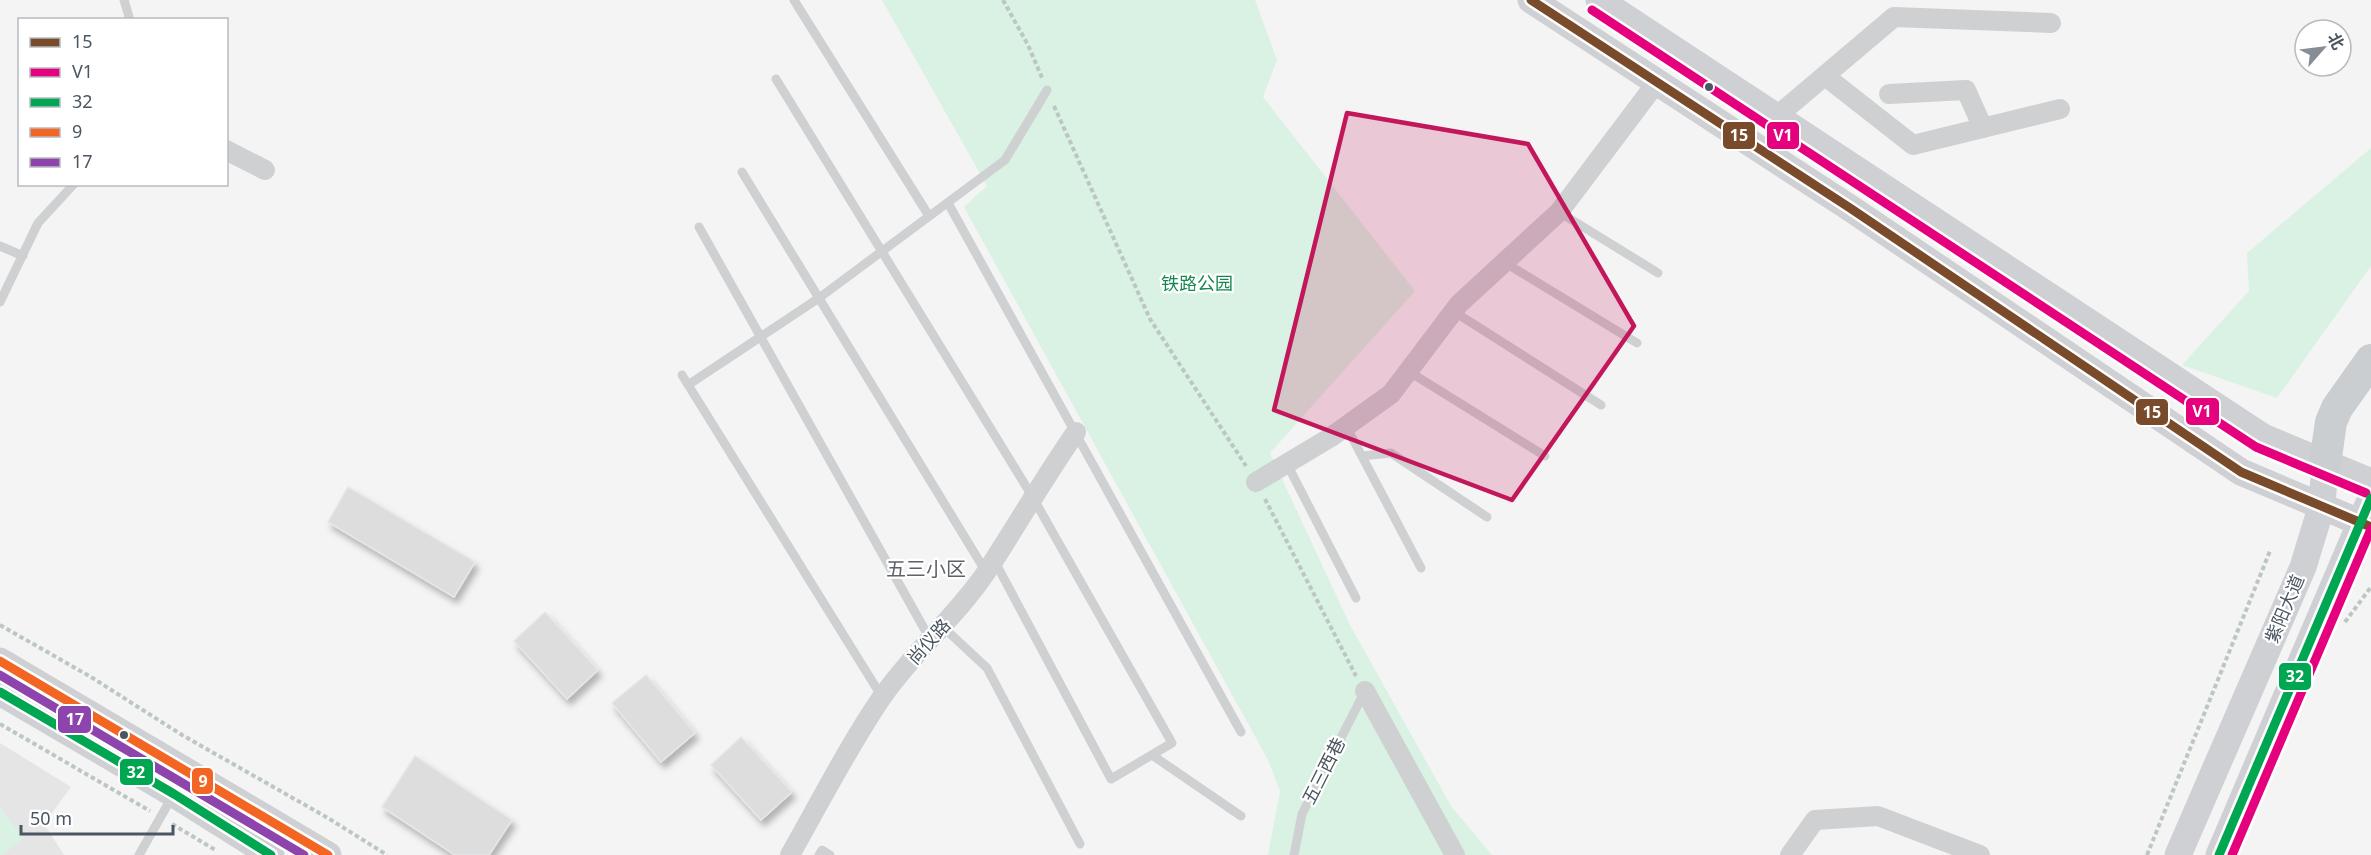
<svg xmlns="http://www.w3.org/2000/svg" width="2371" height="855" font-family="'Noto Sans','Noto Sans SC',sans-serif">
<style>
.education{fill:#e6e5e6}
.green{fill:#d9f2e3}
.building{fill:#ddddde;stroke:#e5e6e7;stroke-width:1.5;filter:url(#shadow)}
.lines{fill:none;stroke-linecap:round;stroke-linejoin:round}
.path{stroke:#bcc7c4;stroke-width:4;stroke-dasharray:4.5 3;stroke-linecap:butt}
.service{stroke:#ced0d2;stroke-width:9}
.minor{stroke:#ced0d2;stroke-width:20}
.secondary{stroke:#ced0d4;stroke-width:27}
.primary{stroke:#caced1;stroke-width:32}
.bus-1-casing{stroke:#fff;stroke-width:14}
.bus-2-casing{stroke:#fff;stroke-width:14}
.bus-3-casing{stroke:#fff;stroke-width:14}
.bus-4-casing{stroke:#fff;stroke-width:14}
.bus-5-casing{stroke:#fff;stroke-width:14}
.bus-1{stroke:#7a4b2a;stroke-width:9}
.bus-2{stroke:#e5007d;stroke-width:9}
.bus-3{stroke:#00a651;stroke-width:9}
.bus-4{stroke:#f26522;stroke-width:9}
.bus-5{stroke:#8e44ad;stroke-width:9}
.marked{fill:#c2185b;fill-opacity:0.2;stroke:#c2185b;stroke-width:4.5;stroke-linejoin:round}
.bus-dot{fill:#4a5661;stroke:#fff;stroke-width:2}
.labels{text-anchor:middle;stroke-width:4.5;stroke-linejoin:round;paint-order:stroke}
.park-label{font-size:18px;fill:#17864f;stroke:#fff}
.street-label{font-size:18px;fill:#4a5661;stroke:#fff}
.neighbourhood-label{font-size:20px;fill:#5f6368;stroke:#fff}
.line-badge{stroke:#fff;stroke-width:2}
.badge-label{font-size:16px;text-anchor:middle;font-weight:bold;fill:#fff}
</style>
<defs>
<filter id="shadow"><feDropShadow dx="3.5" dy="6" stdDeviation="3" flood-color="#0004"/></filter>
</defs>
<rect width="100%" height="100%" fill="#f4f4f4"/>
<path class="education" d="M 0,743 L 71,787 L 44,824 L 64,855 L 0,855 Z"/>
<path class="green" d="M 882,0 L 1255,0 L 1277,60 L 1263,97 L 1415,291 L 1270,453 L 1349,623 L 1451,806 L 1492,855 L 1268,855 L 1280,791 L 1268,760 L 964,207 L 987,186 Z
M 2371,148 L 2371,266 L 2277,398 L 2182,365 L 2249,291 L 2247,253 Z
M 0,808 L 24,838 L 2,855 L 0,855 Z"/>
<path class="building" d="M 348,487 L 475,562 L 454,597 L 328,522 Z
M 545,612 L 598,670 L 567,699 L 514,641 Z
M 646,675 L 695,733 L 661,762 L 612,703 Z
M 741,737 L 792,792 L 761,820 L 711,765 Z
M 415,756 L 512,820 L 489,855 L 455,855 L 382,807 Z"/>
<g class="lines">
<path class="path" d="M 1003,0 L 1028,45 L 1043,80
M 1054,106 L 1150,319 L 1246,466
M 1265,499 L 1356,676
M 2345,622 L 2371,587
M 0,625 L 91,677 L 182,735 L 328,818 L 387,855
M 0,724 L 150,811
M 172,824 L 217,851
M 2147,855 L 2270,551"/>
<path class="service" d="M 124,0 L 130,20
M 794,0 L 929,216
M 776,79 L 1032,496 L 1172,743 L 1111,779 L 994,560
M 742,172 L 986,572
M 948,203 L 1241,732
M 1559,212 L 1658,273
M 699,227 L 930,639
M 0,246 L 23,256
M 1504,262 L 1637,343
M 0,302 L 38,223 L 74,184
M 1453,311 L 1601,405
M 1408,371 L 1545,456
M 682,375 L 882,697
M 688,385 L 819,298 L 1005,160 L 1047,90
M 1346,426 L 1421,568
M 1362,456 L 1391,453 L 1487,517
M 1287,464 L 1356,598
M 943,627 L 987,668 L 1080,844
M 1152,755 L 1241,816
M 139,855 L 172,797
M 819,855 L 822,850 L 830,855
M 1294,855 L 1302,814 L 1365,691"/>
<path class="minor" d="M 1825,76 L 1913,145 L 2060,109
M 1889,94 L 1966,90 L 1983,128
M 1777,116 L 1894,17 L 2051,23
M 226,150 L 265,170
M 1256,482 L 1331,437 L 1391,394 L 1459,304 L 1559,212 L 1657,82
M 1365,691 L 1455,855
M 790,855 C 819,804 849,745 882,697 C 913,652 956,617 987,571 C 1017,525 1044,478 1076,432
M 1790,855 L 1815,820 L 1878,816 L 1980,855"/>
<path class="secondary" d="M 1531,0 L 1850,208 L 2241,472 L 2371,527
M 1599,0 L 2263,437 L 2371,482
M 0,661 L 328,855
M 0,692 L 174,794 L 271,855
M 2178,855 L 2303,567 L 2322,505 L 2325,464
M 2219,855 L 2371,498"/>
<path class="primary" d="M 2325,464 L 2331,422 L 2337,408 L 2371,360"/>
<defs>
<path id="bus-1" d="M 1531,0 L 1850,208 L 2241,472 L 2371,527"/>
<path id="bus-2" d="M 1592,10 L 2256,447 L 2366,493
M 2232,855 L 2371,529"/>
<path id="bus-3" d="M 0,692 L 174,794 L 271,855
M 2219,855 L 2371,498"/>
<path id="bus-4" d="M 0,661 L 328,855"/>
<path id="bus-5" d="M 0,675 L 304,855"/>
</defs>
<use href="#bus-1" class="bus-1-casing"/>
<use href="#bus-2" class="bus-2-casing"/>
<use href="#bus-3" class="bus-3-casing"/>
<use href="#bus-4" class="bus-4-casing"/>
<use href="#bus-5" class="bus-5-casing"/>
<use href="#bus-1" class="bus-1"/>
<use href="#bus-2" class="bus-2"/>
<use href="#bus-3" class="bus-3"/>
<use href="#bus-4" class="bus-4"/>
<use href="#bus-5" class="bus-5"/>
</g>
<path class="marked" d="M 1347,113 L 1528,144 L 1634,326 L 1512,500 L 1274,410 Z"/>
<g class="bus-dot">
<circle cx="1709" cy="87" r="5"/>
<circle cx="124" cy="735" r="5"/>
</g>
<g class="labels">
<g class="park-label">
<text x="1197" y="290">铁路公园</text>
</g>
<g class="street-label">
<text transform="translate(2285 609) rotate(-67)" y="6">紫阳大道</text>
<text transform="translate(929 642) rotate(-48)" y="6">尚仪路</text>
<text transform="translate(1324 771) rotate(-63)" y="6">五三西巷</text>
</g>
<g class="neighbourhood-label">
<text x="926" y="576">五三小区</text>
</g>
</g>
<g class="line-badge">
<rect x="1766" y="121" width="34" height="29" rx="6" fill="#e5007d"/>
<rect x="1722" y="121" width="34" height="29" rx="6" fill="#7a4b2a"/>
<rect x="2185" y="397" width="35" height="29" rx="6" fill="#e5007d"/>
<rect x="2135" y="398" width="34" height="28" rx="6" fill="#7a4b2a"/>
<rect x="2278" y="662" width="34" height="29" rx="6" fill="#00a651"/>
<rect x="57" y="705" width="35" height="29" rx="6" fill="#8e44ad"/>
<rect x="119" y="758" width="35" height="28" rx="6" fill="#00a651"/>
<rect x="191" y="767" width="23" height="28" rx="6" fill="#f26522"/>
</g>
<g class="badge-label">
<text x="1783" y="141">V1</text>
<text x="1739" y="141">15</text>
<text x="2202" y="417">V1</text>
<text x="2152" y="418">15</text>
<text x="2295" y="682">32</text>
<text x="75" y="725">17</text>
<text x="136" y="778">32</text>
<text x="203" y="787">9</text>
</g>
<rect x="18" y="18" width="210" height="168" fill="#ffffff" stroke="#b7bbc0" stroke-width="1.5"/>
<rect x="30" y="38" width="30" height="9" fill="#7a4b2a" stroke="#b7bbc0" stroke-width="1.5"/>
<text x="72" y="48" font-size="18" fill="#4a5661">15</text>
<rect x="30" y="68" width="30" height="9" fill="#e5007d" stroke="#b7bbc0" stroke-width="1.5"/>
<text x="72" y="78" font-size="18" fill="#4a5661">V1</text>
<rect x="30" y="98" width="30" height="9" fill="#00a651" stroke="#b7bbc0" stroke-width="1.5"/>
<text x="72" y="108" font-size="18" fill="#4a5661">32</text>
<rect x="30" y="128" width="30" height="9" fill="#f26522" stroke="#b7bbc0" stroke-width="1.5"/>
<text x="72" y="138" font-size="18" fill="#4a5661">9</text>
<rect x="30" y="158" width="30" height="9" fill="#8e44ad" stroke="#b7bbc0" stroke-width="1.5"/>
<text x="72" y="168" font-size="18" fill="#4a5661">17</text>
<g transform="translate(2323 48) rotate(62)"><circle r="28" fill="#ffffff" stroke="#b7bbc0" stroke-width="1.5"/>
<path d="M0-4.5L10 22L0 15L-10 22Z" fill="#868d94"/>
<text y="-9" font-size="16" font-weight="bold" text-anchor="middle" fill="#4a5661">北</text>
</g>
<path d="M21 825v9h152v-9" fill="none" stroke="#4a5661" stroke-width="3"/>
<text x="30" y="825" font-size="18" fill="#4a5661" stroke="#ffffff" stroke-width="4.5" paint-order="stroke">50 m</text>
</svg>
